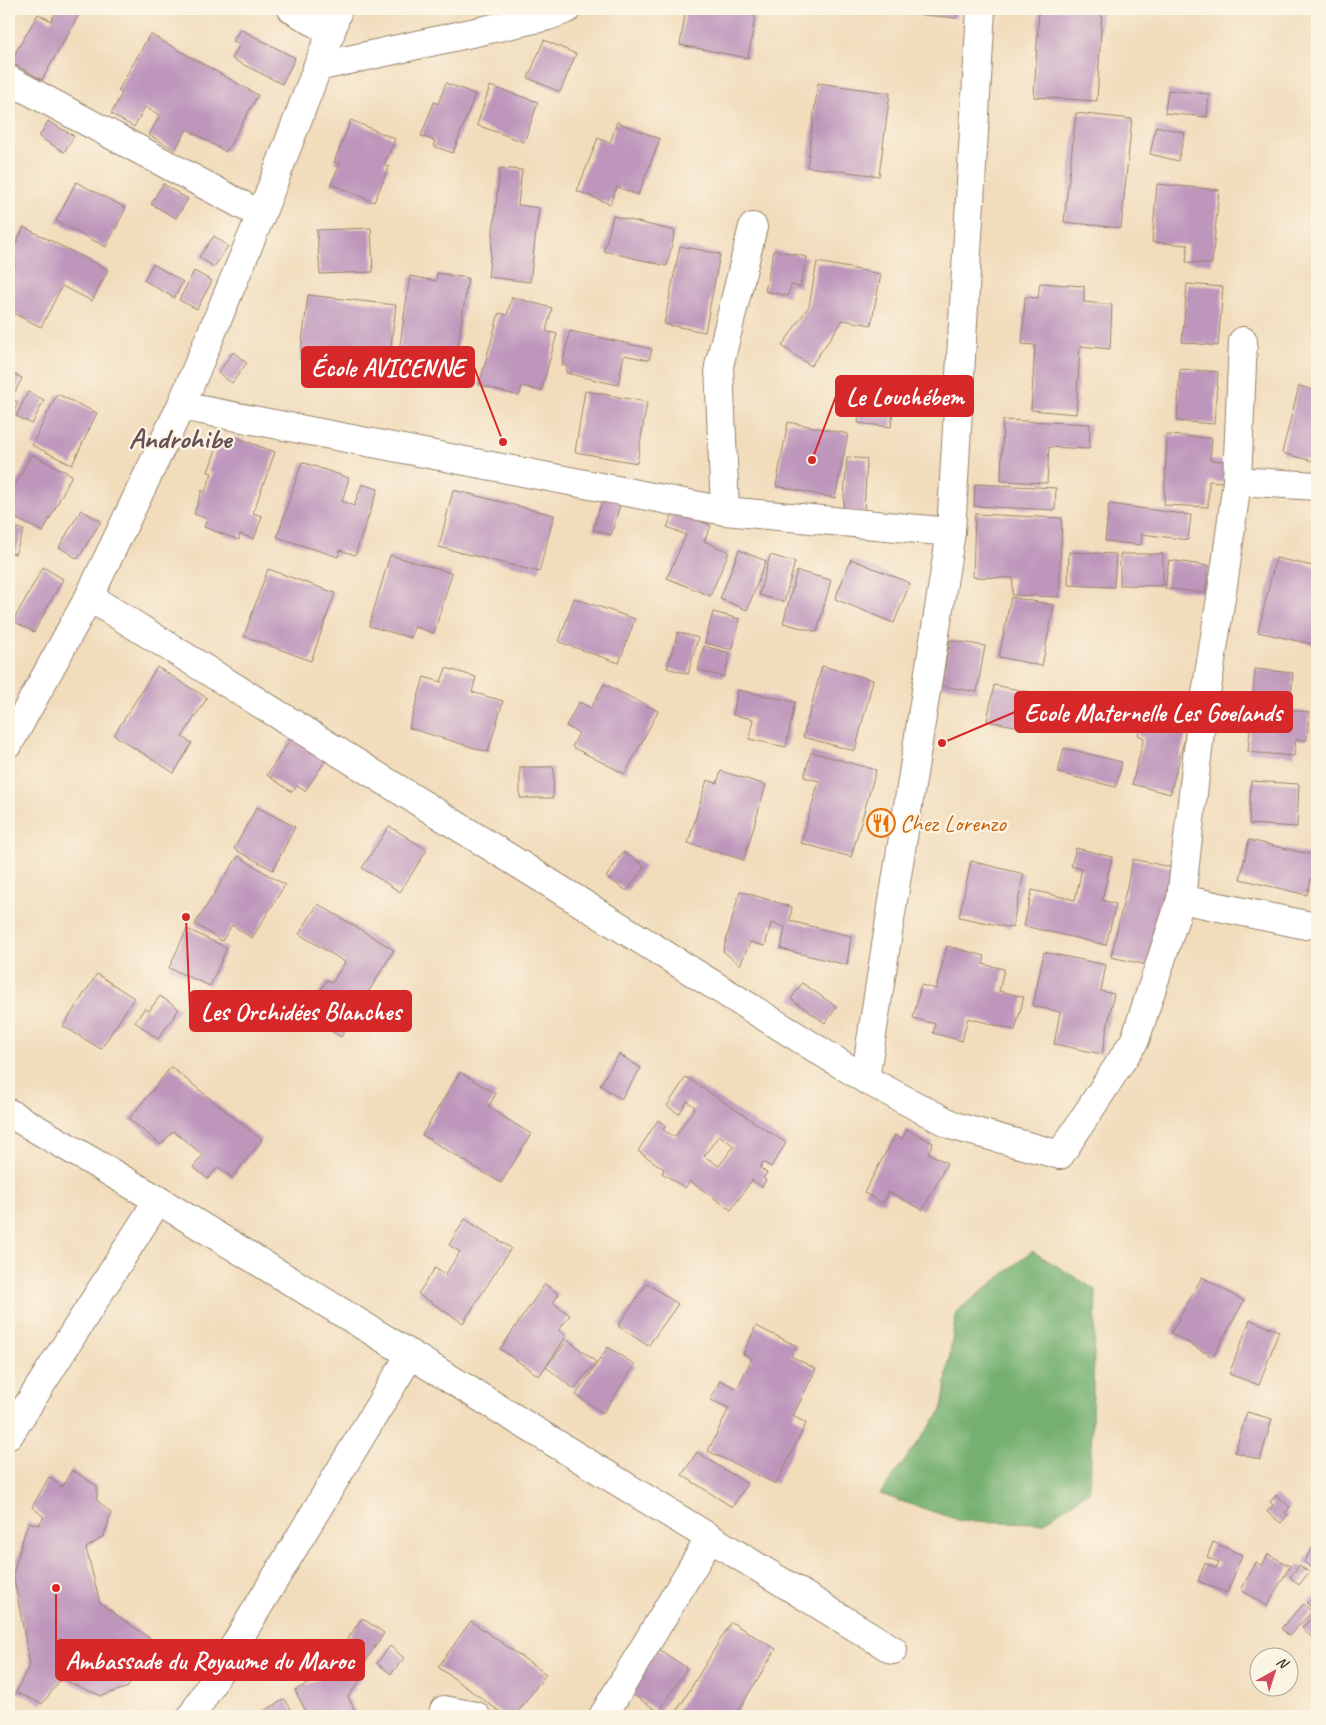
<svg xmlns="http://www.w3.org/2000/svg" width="1326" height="1725" font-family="Caveat,sans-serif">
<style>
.forest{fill:#74b06f;stroke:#586d46}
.building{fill:#be96bc;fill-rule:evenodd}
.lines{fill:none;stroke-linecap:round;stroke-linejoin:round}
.street-casing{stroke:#96836c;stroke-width:30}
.street{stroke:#fff;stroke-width:28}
.labels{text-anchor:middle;stroke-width:4.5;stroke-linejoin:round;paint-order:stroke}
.food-label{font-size:24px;fill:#c56008;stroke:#fcf5e5;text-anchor:start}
.district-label{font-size:29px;font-weight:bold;fill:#695055;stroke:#fcf5e5}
.leader{fill:none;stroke:#d62828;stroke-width:2}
.callout-dot{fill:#d62828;stroke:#fcf5e5;stroke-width:2}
.callout{fill:#d62828;stroke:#d62828;stroke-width:2}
.callout-label{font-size:25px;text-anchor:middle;font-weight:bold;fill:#fff}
</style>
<rect width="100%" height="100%" fill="#fcf5e5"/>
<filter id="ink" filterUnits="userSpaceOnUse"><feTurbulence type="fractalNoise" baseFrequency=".02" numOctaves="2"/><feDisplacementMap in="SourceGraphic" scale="10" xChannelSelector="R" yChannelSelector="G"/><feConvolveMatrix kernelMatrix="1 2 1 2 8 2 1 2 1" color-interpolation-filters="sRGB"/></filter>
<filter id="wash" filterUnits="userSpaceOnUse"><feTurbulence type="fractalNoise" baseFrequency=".0096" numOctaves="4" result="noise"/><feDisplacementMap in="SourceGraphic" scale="20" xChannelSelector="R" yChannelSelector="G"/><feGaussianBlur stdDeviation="1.12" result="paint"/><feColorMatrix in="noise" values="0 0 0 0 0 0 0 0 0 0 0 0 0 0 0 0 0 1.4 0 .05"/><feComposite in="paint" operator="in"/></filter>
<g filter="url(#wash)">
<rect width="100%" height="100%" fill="#f1dcbb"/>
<path class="forest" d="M 1032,1251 L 1096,1290 L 1090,1490 L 1043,1523 L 961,1521 L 880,1494 L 942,1410 L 956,1312 Z"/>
<g id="blocks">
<path class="building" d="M 58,9 L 82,9 L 42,80 L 10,62 L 38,14 L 51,21 Z
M 686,9 L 738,9 L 756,12 L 748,58 L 680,45 Z
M 892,9 L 957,9 L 956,18 L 892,12 Z
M 1039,9 L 1102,9 L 1097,101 L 1034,97 Z
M 240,29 L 295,58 L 282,84 L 232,59 L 240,44 L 233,41 Z
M 150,34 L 258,95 L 226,152 L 187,129 L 175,150 L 149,135 L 160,115 L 145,107 L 134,127 L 111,114 L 122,93 L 118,91 Z
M 544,40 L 576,54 L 560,92 L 528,78 Z
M 446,83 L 475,94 L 453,153 L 433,146 L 435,141 L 421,136 L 434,102 L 438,104 Z
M 818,83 L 890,93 L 879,176 L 807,167 Z
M 490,86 L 538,102 L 524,142 L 477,125 Z
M 1168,90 L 1209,94 L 1207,117 L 1165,113 Z
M 1076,113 L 1132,119 L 1121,228 L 1064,222 Z
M 351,120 L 395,139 L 384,165 L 389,167 L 374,202 L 331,184 L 340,164 L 334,162 Z
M 48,121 L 74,136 L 64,152 L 39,137 Z
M 617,122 L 660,139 L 638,195 L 617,187 L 610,204 L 577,191 L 598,138 L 610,143 Z
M 1156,126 L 1185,133 L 1178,161 L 1150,154 Z
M 500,168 L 522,170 L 518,205 L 539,208 L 530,282 L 488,277 Z
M 76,182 L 126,208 L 106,247 L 56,221 Z
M 163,184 L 188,199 L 176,218 L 151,204 Z
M 1157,184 L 1219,190 L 1212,264 L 1186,262 L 1188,245 L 1152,242 Z
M 613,216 L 675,231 L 667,266 L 604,251 Z
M 24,227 L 108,270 L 92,301 L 62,286 L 41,327 L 9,311 L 9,276 L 15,264 L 9,260 L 9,257 Z
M 371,228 L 373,272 L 320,274 L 317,230 Z
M 214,236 L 228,246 L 214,267 L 199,257 Z
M 680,246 L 720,254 L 705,332 L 664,324 Z
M 774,250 L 807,257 L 800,287 L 791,285 L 788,296 L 765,291 Z
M 817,262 L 881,274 L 871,325 L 843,320 L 811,366 L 782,346 L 809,306 Z
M 153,264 L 183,282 L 174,298 L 144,280 Z
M 194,271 L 212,281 L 197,309 L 179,300 Z
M 437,273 L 468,278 L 454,373 L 397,365 L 410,276 L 436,281 Z
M 1040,283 L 1084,286 L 1084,302 L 1112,305 L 1110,349 L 1080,346 L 1076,414 L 1031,410 L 1035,345 L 1022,344 L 1025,297 L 1038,298 Z
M 1187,284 L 1223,287 L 1218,346 L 1182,342 Z
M 308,295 L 396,305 L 388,370 L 300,359 Z
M 512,297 L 552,308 L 546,331 L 557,334 L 541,391 L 522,386 L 519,396 L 479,385 L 499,313 L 507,315 Z
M 570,331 L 652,349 L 649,360 L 624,355 L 618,385 L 566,373 L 567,366 L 562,365 Z
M 233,352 L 247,363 L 232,383 L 218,373 Z
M 1180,369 L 1218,372 L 1214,424 L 1177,421 Z
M 9,371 L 22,378 L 15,392 L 9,389 Z
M 863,384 L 896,388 L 891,427 L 858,423 Z
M 1299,386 L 1317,391 L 1317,462 L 1282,453 Z
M 585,391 L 647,402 L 637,463 L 575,452 Z
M 28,392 L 44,400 L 32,424 L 16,416 Z
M 57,394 L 97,413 L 72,465 L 32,445 Z
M 9,398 L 18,402 L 9,423 Z
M 1003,420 L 1090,424 L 1089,449 L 1049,447 L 1047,483 L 1001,481 Z
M 788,422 L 848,434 L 835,498 L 776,486 Z
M 1167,435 L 1212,438 L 1210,460 L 1225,461 L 1224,482 L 1209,481 L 1208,507 L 1164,505 Z
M 235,437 L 275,452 L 253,513 L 262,516 L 254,539 L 240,534 L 239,540 L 204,527 L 207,519 L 194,514 L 202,490 L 205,492 L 212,473 L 208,472 L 218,444 L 231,448 Z
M 31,454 L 72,475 L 43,532 L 9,515 L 9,498 Z
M 847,457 L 867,459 L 864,512 L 843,510 Z
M 302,462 L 349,478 L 342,501 L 354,506 L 362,484 L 378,489 L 355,555 L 340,550 L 338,557 L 277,537 Z
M 975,484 L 1056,488 L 1055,510 L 974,506 Z
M 453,490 L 554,515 L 539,572 L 439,547 Z
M 603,497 L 621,502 L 611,535 L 593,530 Z
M 1109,504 L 1191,515 L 1188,540 L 1142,534 L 1141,545 L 1105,541 Z
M 675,509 L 711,526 L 704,541 L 729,552 L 710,596 L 667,578 L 686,535 L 667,527 Z
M 81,510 L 101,521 L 78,559 L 59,547 Z
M 975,514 L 1062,518 L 1059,597 L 1012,595 L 1013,578 L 973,577 Z
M 9,525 L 24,530 L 15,554 L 9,552 Z
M 739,550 L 766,561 L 747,610 L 720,599 Z
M 1069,552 L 1116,554 L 1114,587 L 1068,585 Z
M 1120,554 L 1163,554 L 1163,586 L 1120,585 Z
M 390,555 L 452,573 L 434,633 L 414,627 L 411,638 L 369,626 Z
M 770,555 L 795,562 L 784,602 L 759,595 Z
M 1276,558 L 1317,567 L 1317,637 L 1315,645 L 1258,632 Z
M 851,559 L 910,583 L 894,623 L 835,599 Z
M 1169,560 L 1209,566 L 1205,593 L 1165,588 Z
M 43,567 L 63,579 L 34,632 L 13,621 Z
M 268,569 L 335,593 L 311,661 L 244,636 Z
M 797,571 L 831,580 L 817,632 L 783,623 Z
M 1011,597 L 1054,605 L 1042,666 L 999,657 Z
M 574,598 L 635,619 L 619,663 L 559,642 Z
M 713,612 L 740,619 L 732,650 L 705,643 Z
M 678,632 L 698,638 L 688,674 L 667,668 Z
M 950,640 L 985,646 L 977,692 L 942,686 Z
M 704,646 L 730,653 L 724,677 L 698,670 Z
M 822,666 L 873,680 L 855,751 L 803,737 Z
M 157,667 L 207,698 L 182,737 L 192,743 L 174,773 L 114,735 Z
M 446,668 L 476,677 L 472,692 L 503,701 L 488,752 L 409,728 L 424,677 L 441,682 Z
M 1255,669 L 1293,673 L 1290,710 L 1309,712 L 1307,740 L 1296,740 L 1294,756 L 1248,752 Z
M 604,684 L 658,711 L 625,774 L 572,747 L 579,733 L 566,726 L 579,702 L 591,708 Z
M 994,685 L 1045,695 L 1038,730 L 987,721 Z
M 738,690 L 795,702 L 786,747 L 749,739 L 753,719 L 733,715 Z
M 1146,703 L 1191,715 L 1170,794 L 1132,784 L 1144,738 L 1138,735 Z
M 294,734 L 328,757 L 305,791 L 297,786 L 292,792 L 267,775 Z
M 1064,748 L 1122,762 L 1116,787 L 1058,773 Z
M 811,752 L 876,770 L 851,857 L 801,843 L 819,781 L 804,777 Z
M 520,767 L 554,767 L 553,798 L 520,798 Z
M 721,771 L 766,785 L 744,860 L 688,843 L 707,780 L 717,783 Z
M 1251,781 L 1299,784 L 1297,827 L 1249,824 Z
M 257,807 L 295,827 L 273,870 L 234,849 Z
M 389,826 L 427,850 L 400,892 L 362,868 Z
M 1249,840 L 1317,856 L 1307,895 L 1240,879 Z
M 1076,848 L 1112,857 L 1102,900 L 1116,904 L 1106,945 L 1024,926 L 1032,890 L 1075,900 L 1082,869 L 1071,866 Z
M 623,852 L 645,866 L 627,891 L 606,877 Z
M 238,856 L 285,885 L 252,938 L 232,925 L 222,941 L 195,924 Z
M 1133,859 L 1174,868 L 1152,966 L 1111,957 Z
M 971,861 L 1024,874 L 1012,928 L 959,917 Z
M 740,891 L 792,907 L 790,921 L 851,936 L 847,965 L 781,949 L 785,927 L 771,923 L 765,946 L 750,942 L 740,965 L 723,951 Z
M 318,904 L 394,950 L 341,1037 L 305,1015 L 327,980 L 332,983 L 345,962 L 299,934 Z
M 187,929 L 227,948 L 210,986 L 169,968 Z
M 947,946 L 985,956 L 983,964 L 1004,969 L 999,991 L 1024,997 L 1015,1030 L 968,1018 L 962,1041 L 933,1033 L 935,1024 L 913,1018 L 921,985 L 936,989 Z
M 1044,952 L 1106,965 L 1101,991 L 1114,994 L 1102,1054 L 1054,1044 L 1060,1012 L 1033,1006 Z
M 97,974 L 134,998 L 101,1049 L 63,1026 Z
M 802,983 L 837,1007 L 825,1023 L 791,999 Z
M 160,996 L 179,1009 L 158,1039 L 135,1022 L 145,1008 L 149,1011 Z
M 619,1054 L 641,1068 L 621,1099 L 600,1085 Z
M 171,1067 L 262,1140 L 232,1178 L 218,1167 L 208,1179 L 193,1167 L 203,1155 L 173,1131 L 161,1145 L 129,1119 Z
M 460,1072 L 496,1094 L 488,1107 L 531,1134 L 501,1183 L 422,1135 Z
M 686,1077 L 786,1143 L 771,1167 L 763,1162 L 760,1168 L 767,1173 L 763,1178 L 766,1180 L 762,1187 L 752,1180 L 731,1210 L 690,1181 L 685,1188 L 662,1173 L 664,1169 L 638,1151 L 658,1120 L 666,1126 L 663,1130 L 675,1137 L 695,1107 L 687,1101 L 679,1114 L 667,1106 ZM 719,1135 L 734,1146 L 719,1166 L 704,1156 Z
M 907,1129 L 933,1143 L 928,1153 L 947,1163 L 923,1210 L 889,1192 L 883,1203 L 864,1193 L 895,1135 L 902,1139 Z
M 465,1219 L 511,1248 L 463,1323 L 418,1294 L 435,1268 L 445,1275 L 460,1252 L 449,1245 Z
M 1202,1277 L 1244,1301 L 1213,1357 L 1171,1333 Z
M 647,1283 L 678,1304 L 648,1346 L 618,1326 Z
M 545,1284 L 559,1294 L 553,1303 L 570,1315 L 559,1330 L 567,1336 L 539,1376 L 500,1349 Z
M 1250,1320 L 1279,1331 L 1259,1385 L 1229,1374 Z
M 756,1326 L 797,1346 L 791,1356 L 816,1369 L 793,1416 L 806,1423 L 776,1484 L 708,1451 L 729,1408 L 711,1400 L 720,1380 L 737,1389 L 752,1358 L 743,1354 Z
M 568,1340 L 596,1362 L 574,1389 L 546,1367 Z
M 608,1347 L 635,1365 L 603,1413 L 576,1395 Z
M 1247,1412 L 1272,1419 L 1260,1460 L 1235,1452 Z
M 697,1452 L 747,1484 L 732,1507 L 682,1475 Z
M 72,1470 L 97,1486 L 97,1500 L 111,1513 L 104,1536 L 86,1548 L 100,1603 L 152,1640 L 128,1687 L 102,1696 L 61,1679 L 42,1704 L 16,1692 L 30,1664 L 13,1574 L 28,1522 L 39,1525 L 44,1517 L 32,1507 L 49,1477 L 62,1487 Z
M 1276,1495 L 1290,1507 L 1285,1513 L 1288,1515 L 1281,1523 L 1267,1512 L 1273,1505 L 1270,1502 Z
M 1213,1542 L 1242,1555 L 1227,1593 L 1198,1581 L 1205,1563 L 1216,1568 L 1219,1562 L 1207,1557 Z
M 1312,1548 L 1317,1552 L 1317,1564 L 1314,1569 L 1304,1562 Z
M 1268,1554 L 1290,1566 L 1267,1606 L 1241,1590 L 1256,1562 L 1262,1566 Z
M 1299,1565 L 1309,1572 L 1299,1585 L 1290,1577 Z
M 1314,1596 L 1317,1599 L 1317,1612 L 1307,1603 Z
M 1304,1604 L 1312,1612 L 1289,1636 L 1281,1628 Z
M 1315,1615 L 1317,1617 L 1317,1643 L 1302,1627 Z
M 362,1618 L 384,1633 L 361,1668 L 338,1653 Z
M 471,1621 L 546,1674 L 515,1716 L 506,1716 L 438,1667 Z
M 731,1622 L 776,1649 L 735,1716 L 674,1716 Z
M 390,1646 L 404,1658 L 391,1674 L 377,1663 Z
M 657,1648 L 687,1668 L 659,1712 L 629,1692 Z
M 339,1661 L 363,1676 L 348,1697 L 358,1716 L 308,1716 L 295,1690 L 327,1675 Z
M 285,1699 L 295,1716 L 255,1716 Z"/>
</g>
</g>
<g filter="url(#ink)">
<use href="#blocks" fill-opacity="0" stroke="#96836c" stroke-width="1"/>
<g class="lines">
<defs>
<path id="street" d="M 292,9 L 331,32
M 317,67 L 548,16 L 567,9
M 9,80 L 261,215
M 181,406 L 725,511 L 951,532 L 865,1079
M 1237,481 L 1317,486
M 725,511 L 719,366 L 753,227
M 951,532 L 981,9
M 89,597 L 865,1079 L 954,1126 L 1060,1155 L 1135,1040 L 1181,899 L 1200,732 L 1225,572 L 1237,481 L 1243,341
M 9,743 L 89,597 L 181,406 L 261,215 L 331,32 L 338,9
M 1181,899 L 1306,925
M 9,1113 L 158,1200 L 893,1650
M 9,1435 L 158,1200
M 444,1710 L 476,1716
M 192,1716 L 410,1355
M 603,1716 L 710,1538"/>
</defs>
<use href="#street" class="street-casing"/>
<use href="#street" class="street"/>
</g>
</g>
<defs>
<symbol id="restaurant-ring" viewBox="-11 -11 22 22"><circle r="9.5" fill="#fcf5e5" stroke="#e8710a" stroke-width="1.5"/><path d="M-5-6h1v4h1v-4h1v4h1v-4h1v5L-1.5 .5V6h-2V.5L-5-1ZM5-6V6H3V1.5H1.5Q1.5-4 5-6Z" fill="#e8710a"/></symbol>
</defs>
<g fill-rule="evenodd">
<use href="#restaurant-ring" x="865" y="807" width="32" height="32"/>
</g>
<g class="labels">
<g class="food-label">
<text x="900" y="831">Chez Lorenzo</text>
</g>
<g class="district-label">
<text x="180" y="448">Androhibe</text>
</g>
</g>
<path class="leader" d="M503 442L474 367M812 460L836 396M942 743L1015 712M186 917L190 1011M56 1588L56 1660"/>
<g class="callout-dot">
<circle cx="503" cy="442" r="5"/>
<circle cx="812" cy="460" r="5"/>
<circle cx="942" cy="743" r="5"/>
<circle cx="186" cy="917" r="5"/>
<circle cx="56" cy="1588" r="5"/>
</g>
<g class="callout">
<rect x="302" y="347" width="172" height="40" rx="5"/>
<rect x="836" y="376" width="137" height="40" rx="5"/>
<rect x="1015" y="692" width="277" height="40" rx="5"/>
<rect x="190" y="991" width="221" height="40" rx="5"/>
<rect x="56" y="1640" width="308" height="40" rx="5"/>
</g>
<g class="callout-label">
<text x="388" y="376">École AVICENNE</text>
<text x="905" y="405">Le Louchébem</text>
<text x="1153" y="721">Ecole Maternelle Les Goelands</text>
<text x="301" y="1020">Les Orchidées Blanches</text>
<text x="210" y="1669">Ambassade du Royaume du Maroc</text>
</g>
<rect width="1326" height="1725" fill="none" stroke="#fcf5e5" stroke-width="30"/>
<g transform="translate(1274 1672) rotate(39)"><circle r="24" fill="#fcf5e5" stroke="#afa495"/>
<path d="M0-4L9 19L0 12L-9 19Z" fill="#d1495b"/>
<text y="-8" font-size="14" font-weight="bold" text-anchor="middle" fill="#3b2a1e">N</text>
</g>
</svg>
